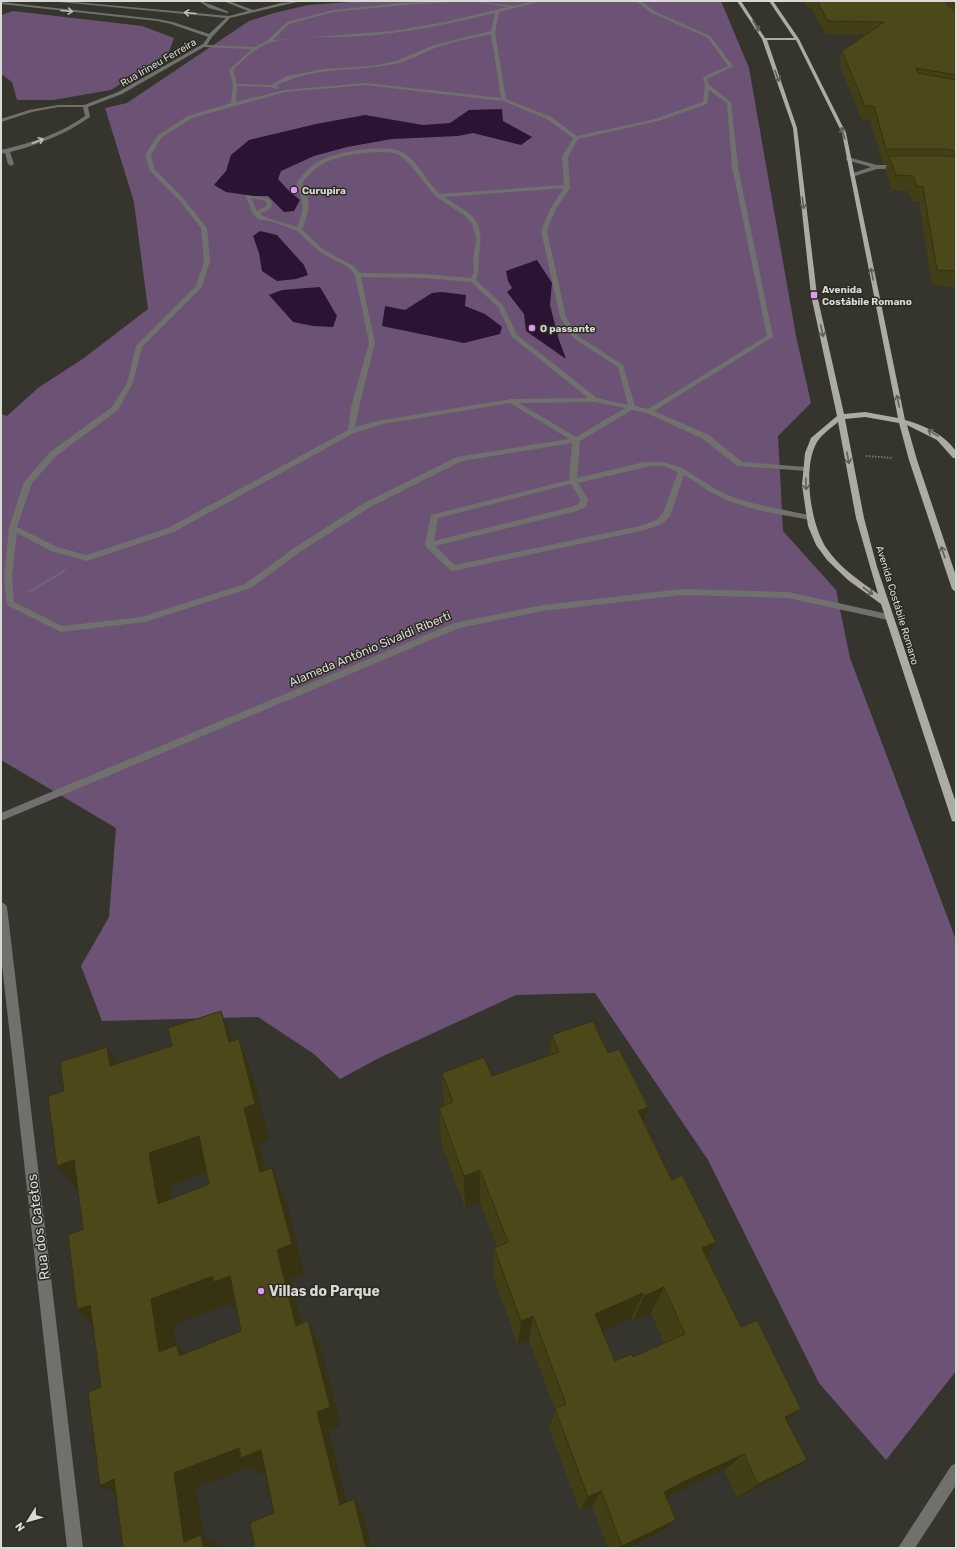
<svg xmlns="http://www.w3.org/2000/svg" width="957" height="1549" font-family="Rubik,sans-serif">
<style>
.green{fill:#6c5376}
.water{fill:#2b1334}
.lines{fill:none;stroke-linecap:round;stroke-linejoin:round}
.path{stroke:#777770;stroke-width:2;stroke-dasharray:1.5 1.5;stroke-linecap:butt}
.minor{fill:#70706d;fill-rule:evenodd}
.major{fill:#acaba4;fill-rule:evenodd}
.wall{fill:#423e16;fill-rule:evenodd}
.shaded-wall{fill:#363212}
.building{fill:#4d4819;stroke:#363212;fill-rule:evenodd}
.oneway{stroke:#c0c0bb}
.oneway2{stroke:#5f5e57}
.poi-dot{fill:#dc99f4;stroke:#2b2a24;stroke-width:1.5}
.labels{text-anchor:middle;stroke-width:3;stroke-linejoin:round;paint-order:stroke}
.far-street-label{font-size:10px;fill:#dadad5;stroke:#2b2a24}
.far-poi-label{font-size:10px;font-weight:bold;fill:#dadad5;stroke:#2b2a24;text-anchor:start}
.street-label{font-size:12px;fill:#dadad5;stroke:#2b2a24}
.near-street-label{font-size:14px;fill:#dadad5;stroke:#2b2a24}
.near-poi-label{font-size:14px;font-weight:bold;fill:#dadad5;stroke:#2b2a24;text-anchor:start}
</style>
<rect width="100%" height="100%" fill="#35352e"/>
<path class="green" d="M 365,1 L 721,1 L 749,68 L 796,336 L 811,403 L 778,436 L 783,531 L 836,590 L 850,658 L 956,940 L 956,1371 L 886,1460 L 819,1383 L 708,1160 L 595,993 L 516,995 L 379,1058 L 340,1079 L 314,1054 L 258,1017 L 102,1021 L 81,966 L 109,917 L 116,828 L 1,760 L 1,414 L 7,416 L 38,388 L 84,358 L 148,309 L 134,202 L 105,108 L 127,103 L 249,21 L 274,13 L 308,5 Z
M 13,11 L 142,26 L 174,38 L 168,54 L 111,90 L 53,100 L 17,100 L 12,82 L 1,74 L 1,15 Z"/>
<path class="water" d="M 502,109 L 503,121 L 532,137 L 521,145 L 473,133 L 458,136 L 392,139 L 347,147 L 314,156 L 281,171 L 278,179 L 289,191 L 300,200 L 294,211 L 284,212 L 268,196 L 253,196 L 226,192 L 214,185 L 226,171 L 231,155 L 249,140 L 316,124 L 365,115 L 423,125 L 450,123 L 469,110 Z
M 260,231 L 277,235 L 304,265 L 308,275 L 296,279 L 277,281 L 262,271 L 259,253 L 253,236 Z
M 537,260 L 552,283 L 550,305 L 559,340 L 566,359 L 526,331 L 524,314 L 507,292 L 512,288 L 508,281 L 506,271 Z
M 320,287 L 337,316 L 333,327 L 313,326 L 293,322 L 269,295 L 282,290 Z
M 442,292 L 466,295 L 465,306 L 485,314 L 502,327 L 500,334 L 464,343 L 382,326 L 385,306 L 405,310 L 432,293 Z"/>
<g class="lines">
<path class="path" d="M 866,456 L 893,458
M 29,592 L 66,570"/>
<path class="minor" d="M 49,1 L 64,1 L 229,16 L 248,11 L 223,1 L 229,1 L 253,10 L 281,3 L 301,1 L 230,18 L 212,37 L 207,45 L 255,47 L 267,41 L 287,22 L 333,10 L 402,3 L 468,1 L 402,5 L 333,12 L 289,24 L 273,40 L 393,31 L 445,22 L 508,7 L 471,1 L 514,6 L 534,1 L 541,1 L 499,12 L 495,32 L 506,99 L 551,117 L 577,136 L 655,119 L 703,102 L 705,86 L 703,77 L 728,66 L 708,38 L 652,13 L 636,1 L 641,1 L 654,11 L 710,36 L 733,66 L 707,79 L 709,85 L 731,102 L 738,167 L 773,337 L 654,411 L 709,435 L 742,462 L 806,467 L 810,469 L 806,471 L 737,466 L 703,439 L 647,413 L 632,410 L 580,441 L 577,478 L 644,462 L 664,462 L 682,468 L 717,490 L 735,498 L 756,504 L 813,516 L 813,520 L 810,520 C 779,514 747,510 718,496 C 706,490 696,482 684,475 L 670,516 L 662,524 L 645,530 L 453,571 L 450,570 L 426,547 L 425,545 L 431,515 L 569,480 L 572,443 L 462,461 L 372,506 L 300,552 L 251,588 L 145,622 L 61,632 L 7,605 L 4,577 L 9,528 L 24,482 L 50,452 L 112,407 L 127,383 L 136,346 L 196,286 L 204,261 L 201,228 L 179,200 L 150,171 L 145,155 L 158,135 L 188,116 L 231,103 L 233,85 L 229,70 L 252,49 L 204,47 L 122,94 L 88,107 L 90,117 C 66,134 38,145 10,152 L 14,164 L 11,166 L 8,164 L 5,153 L 1,154 L 1,150 C 31,143 60,134 85,116 L 83,107 L 58,107 L 32,112 L 1,122 L 1,119 L 29,110 L 58,105 L 84,105 L 118,92 L 203,44 L 208,37 L 171,24 L 157,21 L 1,4 L 1,2 L 157,19 L 173,22 L 209,34 L 226,18 ZM 495,13 L 491,31 L 434,45 L 396,61 L 372,66 L 324,69 L 287,76 L 271,85 L 237,84 L 233,70 C 244,59 255,48 269,43 C 294,35 337,38 363,36 C 408,33 451,23 495,13 ZM 491,34 L 501,98 L 365,83 L 285,90 L 236,102 L 237,86 L 271,87 L 277,89 L 279,88 L 276,86 C 312,66 355,72 395,64 C 410,61 423,52 438,47 C 455,41 473,38 491,34 ZM 365,85 L 503,101 L 547,119 L 573,138 L 562,157 L 564,185 L 440,194 C 426,182 420,163 404,153 C 386,142 335,152 317,162 C 308,168 302,175 296,184 C 305,200 304,211 297,227 C 291,225 262,217 260,214 L 271,208 L 272,202 L 268,198 L 245,195 L 253,214 L 258,219 L 274,222 L 297,231 L 320,252 L 348,267 L 355,275 L 369,343 L 351,407 L 348,430 L 168,528 L 87,555 L 57,547 L 17,527 L 32,483 L 56,456 L 118,410 L 133,383 L 142,347 L 202,287 L 210,261 L 207,228 L 183,198 L 155,170 L 151,155 L 162,137 L 192,118 L 285,92 ZM 709,90 L 727,103 L 732,167 L 767,336 L 648,409 L 635,406 L 623,365 L 578,336 L 566,317 L 547,231 L 556,209 L 570,188 L 568,157 L 578,139 L 658,121 L 707,104 ZM 382,152 L 395,153 L 401,156 L 411,166 L 436,197 L 464,215 L 472,223 L 476,239 L 473,261 L 474,272 L 471,278 L 426,274 L 360,273 L 352,265 L 324,250 L 302,230 C 309,211 312,202 302,184 C 319,156 352,153 382,152 ZM 564,188 L 550,209 L 541,231 L 560,317 L 573,338 L 618,367 L 628,405 L 597,398 L 517,335 L 503,305 L 476,280 C 480,271 478,265 479,255 C 485,217 473,216 444,197 ZM 251,198 L 264,200 L 267,203 L 266,206 L 257,211 ZM 361,277 L 426,278 L 471,282 L 498,307 L 512,337 L 588,398 L 511,399 L 382,420 L 355,427 L 359,407 L 375,343 ZM 595,402 L 625,408 L 576,437 L 519,403 ZM 510,403 L 569,439 L 457,457 L 366,502 L 294,548 L 245,584 L 141,617 L 62,626 L 14,602 L 12,577 L 17,533 L 51,551 L 87,561 L 174,532 L 354,433 L 383,424 ZM 651,466 L 664,466 L 678,472 L 663,513 L 656,520 L 640,526 L 455,565 L 435,546 L 577,511 L 586,507 L 588,499 L 578,483 ZM 571,484 L 580,499 L 579,504 L 571,507 L 434,541 L 438,518 Z
M 199,1 C 202,1 225,10 229,12 L 227,13 L 209,8 Z
M 848,157 L 877,165 L 898,165 L 901,167 L 898,169 L 877,169 L 852,177 L 850,176 L 850,174 L 871,167 L 846,160 L 846,158 Z
M 682,589 L 788,592 L 888,614 L 892,617 L 888,620 L 788,598 L 682,595 L 543,611 L 459,628 L 1,821 L 1,813 L 454,623 L 543,605 Z
M 1,902 L 5,904 L 7,907 L 83,1548 L 67,1548 L 1,956 Z
M 956,1463 L 956,1485 L 915,1548 L 898,1548 L 951,1466 Z"/>
<path class="major" d="M 737,1 L 741,1 L 765,38 L 794,38 L 769,1 L 773,1 L 799,39 L 846,133 L 905,420 C 926,426 943,434 956,451 L 956,458 L 953,458 L 937,440 L 907,425 L 917,460 L 956,576 L 956,592 L 952,589 L 909,460 L 899,423 L 865,417 L 845,419 L 864,518 L 877,567 L 956,803 L 956,822 L 952,821 L 951,818 L 881,604 L 848,580 L 827,560 L 816,545 L 808,526 L 802,485 L 805,453 L 811,438 L 837,416 L 811,295 L 793,128 L 762,39 ZM 767,40 L 796,40 L 842,133 L 898,418 L 865,412 L 844,414 L 817,295 L 797,128 ZM 838,422 L 856,518 L 878,594 C 860,581 840,568 827,549 C 811,526 803,472 815,446 C 819,436 830,429 838,422 Z"/>
</g>
<path class="wall" d="M 804,1 L 956,1 L 956,293 L 955,287 L 932,285 L 919,202 L 912,201 L 908,191 L 892,190 L 885,170 L 887,164 L 883,164 L 870,120 L 862,120 L 839,64 L 842,51 L 865,35 L 826,34 L 811,8 L 809,8 Z
M 552,1035 L 608,1053 L 648,1107 L 644,1122 L 672,1180 L 716,1242 L 707,1258 L 741,1327 L 801,1409 L 787,1420 L 782,1476 L 737,1498 L 724,1470 L 666,1497 L 676,1520 L 661,1532 L 627,1548 L 608,1548 L 592,1505 L 580,1511 L 549,1428 L 555,1409 L 529,1340 L 518,1345 L 493,1276 L 494,1248 L 497,1247 L 480,1202 L 465,1208 L 441,1143 L 439,1108 L 444,1106 L 442,1073 L 492,1076 L 549,1056 ZM 651,1313 L 664,1343 L 633,1357 L 615,1361 L 602,1332 L 631,1319 L 633,1321 Z"/>
<path class="shaded-wall" d="M 221,1011 L 236,1049 L 229,1042 Z
M 239,1039 L 253,1077 L 269,1139 L 259,1143 L 274,1204 L 260,1172 L 244,1108 Z
M 107,1047 L 129,1084 L 110,1066 Z
M 648,1107 L 638,1142 L 638,1111 Z
M 199,1136 L 216,1169 L 170,1186 L 179,1235 L 158,1204 L 149,1153 Z
M 74,1160 L 84,1198 L 57,1166 Z
M 272,1168 L 286,1200 L 304,1273 L 291,1278 L 308,1350 L 296,1326 L 277,1250 Z
M 480,1170 L 480,1202 L 465,1208 L 464,1176 Z
M 716,1242 L 700,1271 L 702,1248 Z
M 213,1276 L 230,1276 L 246,1303 L 232,1308 L 229,1304 L 173,1325 L 182,1375 L 159,1352 L 151,1299 Z
M 664,1287 L 651,1313 L 633,1321 L 644,1296 Z
M 643,1293 L 631,1319 L 587,1338 L 595,1314 Z
M 90,1305 L 104,1335 L 77,1310 Z
M 533,1316 L 529,1340 L 518,1345 L 521,1321 Z
M 308,1321 L 320,1345 L 341,1426 L 329,1431 L 351,1518 L 340,1505 L 317,1412 Z
M 177,1345 L 198,1368 L 179,1356 Z
M 801,1409 L 778,1428 L 785,1417 Z
M 239,1448 L 261,1450 L 277,1467 L 259,1474 L 251,1467 L 196,1488 L 204,1537 L 223,1546 L 223,1548 L 197,1548 L 184,1542 L 174,1473 Z
M 744,1454 L 724,1470 L 672,1495 L 650,1506 L 664,1492 L 687,1480 Z
M 807,1460 L 782,1476 L 737,1498 L 758,1484 Z
M 114,1479 L 128,1500 L 100,1486 Z
M 601,1491 L 592,1505 L 580,1511 L 588,1497 Z
M 354,1499 L 363,1512 L 372,1548 L 366,1548 Z
M 676,1520 L 661,1532 L 627,1548 L 619,1548 L 622,1546 Z"/>
<path class="building" d="M 817,1 L 944,1 L 956,13 L 956,75 L 916,68 L 918,73 L 956,80 L 956,151 L 945,149 L 886,149 L 874,106 L 865,106 L 842,51 L 884,22 L 828,21 Z
M 951,1 L 956,1 L 956,6 Z
M 889,156 L 945,156 L 956,157 L 956,271 L 937,270 L 923,187 L 917,186 L 913,176 L 896,175 Z
M 221,1011 L 229,1042 L 239,1039 L 255,1104 L 244,1108 L 260,1172 L 272,1168 L 292,1244 L 277,1250 L 296,1326 L 308,1321 L 330,1407 L 317,1412 L 340,1505 L 354,1499 L 366,1548 L 255,1548 L 250,1523 L 274,1513 L 261,1450 L 241,1458 L 239,1448 L 174,1473 L 184,1542 L 201,1535 L 204,1548 L 123,1548 L 114,1479 L 100,1486 L 88,1392 L 101,1387 L 90,1305 L 77,1310 L 68,1235 L 83,1229 L 74,1160 L 57,1166 L 48,1096 L 64,1091 L 60,1062 L 107,1047 L 110,1066 L 172,1046 L 168,1028 ZM 199,1136 L 209,1184 L 158,1204 L 149,1153 ZM 213,1276 L 214,1282 L 230,1276 L 241,1331 L 179,1356 L 177,1345 L 159,1352 L 151,1299 Z
M 593,1021 L 608,1053 L 619,1049 L 648,1107 L 638,1111 L 672,1180 L 682,1175 L 716,1242 L 702,1248 L 741,1327 L 757,1320 L 801,1409 L 785,1417 L 807,1460 L 758,1484 L 744,1454 L 687,1480 L 664,1492 L 676,1520 L 622,1546 L 601,1491 L 588,1497 L 555,1409 L 566,1404 L 533,1316 L 521,1321 L 494,1248 L 508,1242 L 480,1170 L 464,1176 L 439,1108 L 453,1102 L 442,1073 L 484,1057 L 492,1076 L 559,1052 L 552,1035 ZM 664,1287 L 685,1334 L 633,1357 L 632,1354 L 615,1361 L 595,1314 L 643,1293 L 644,1296 Z"/>
<defs><path id="oneway-shaft" d="M-6 0H5M1.5-3L5.5 0L1.5 3" fill="none" stroke-width="1.6" stroke-linecap="round" stroke-linejoin="round"/></defs>
<g class="oneway">
<use href="#oneway-shaft" transform="translate(67 11) rotate(5)"/>
<use href="#oneway-shaft" transform="translate(190 13) rotate(-175)"/>
<use href="#oneway-shaft" transform="translate(38 141) rotate(-22)"/>
</g>
<g class="oneway2">
<use href="#oneway-shaft" transform="translate(756 26) rotate(59)"/>
<use href="#oneway-shaft" transform="translate(777 76) rotate(70)"/>
<use href="#oneway-shaft" transform="translate(843 133) rotate(-107)"/>
<use href="#oneway-shaft" transform="translate(803 203) rotate(83)"/>
<use href="#oneway-shaft" transform="translate(872 274) rotate(-102)"/>
<use href="#oneway-shaft" transform="translate(822 331) rotate(78)"/>
<use href="#oneway-shaft" transform="translate(898 401) rotate(-102)"/>
<use href="#oneway-shaft" transform="translate(933 433) rotate(-149)"/>
<use href="#oneway-shaft" transform="translate(848 458) rotate(79)"/>
<use href="#oneway-shaft" transform="translate(806 484) rotate(89)"/>
<use href="#oneway-shaft" transform="translate(943 552) rotate(-109)"/>
<use href="#oneway-shaft" transform="translate(868 591) rotate(37)"/>
</g>
<g class="poi-dot">
<circle cx="294" cy="190" r="4"/>
<rect x="810" y="291" width="8" height="8" rx="2"/>
<circle cx="532" cy="328" r="4"/>
<circle cx="261" cy="1291" r="4"/>
</g>
<g class="labels">
<g class="far-street-label">
<text transform="translate(158 62) rotate(-30)" y="4">Rua Irineu Ferreira</text>
<text transform="translate(898 605) rotate(73)" y="4">Avenida Costábile Romano</text>
</g>
<g class="far-poi-label">
<text x="302" y="194">Curupira</text>
<text x="822" y="293">Avenida<tspan x="822" dy="12">Costábile Romano</tspan></text>
<text x="540" y="332">O passante</text>
</g>
<g class="street-label">
<text transform="translate(370 649) rotate(-23)" y="4">Alameda Antônio Sivaldi Riberti</text>
</g>
<g class="near-street-label">
<text transform="translate(38 1227) rotate(-97)" y="5">Rua dos Catetos</text>
</g>
<g class="near-poi-label">
<text x="269" y="1296">Villas do Parque</text>
</g>
</g>
<rect width="957" height="1549" fill="none" stroke="#dadad5" stroke-width="4"/>
<g transform="translate(28 1521) rotate(233)" stroke="#2b2a24" stroke-width="3" paint-order="stroke">
<path d="M0-3L7 15L0 10L-7 15Z" fill="#dadad5"/>
<text y="-6" font-size="11" font-weight="bold" text-anchor="middle" fill="#dadad5">N</text>
</g>
</svg>
